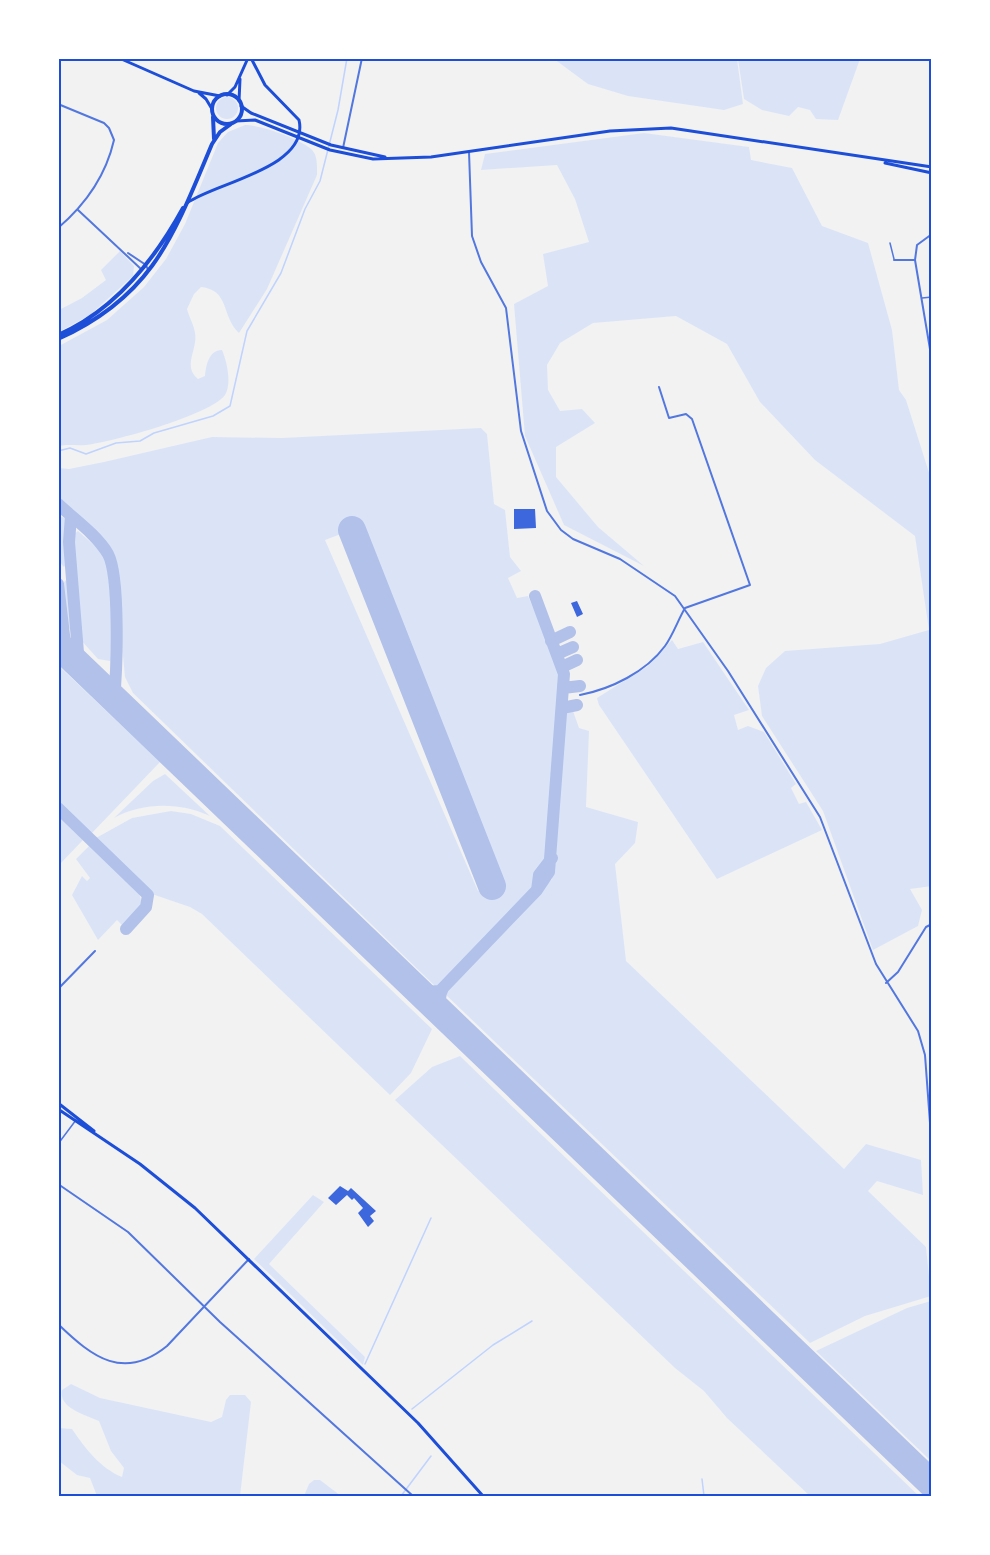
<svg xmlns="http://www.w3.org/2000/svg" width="990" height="1555" font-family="Overpass,sans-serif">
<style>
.green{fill:#dbe4f7;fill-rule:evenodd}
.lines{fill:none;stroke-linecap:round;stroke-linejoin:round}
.stream{stroke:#bfd3fe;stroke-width:1.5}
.taxiway{stroke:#b2c1ea;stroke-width:12}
.runway{stroke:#b2c1ea;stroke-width:28}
.building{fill:#3d67dc}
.service{stroke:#5277de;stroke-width:1.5}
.minor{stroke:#5277de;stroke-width:2}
.secondary{stroke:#1d4ed8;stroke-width:3}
.primary{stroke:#1d4ed8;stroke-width:4}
.neatline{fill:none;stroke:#1d4ed8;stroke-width:2}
</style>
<rect width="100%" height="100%" fill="#f2f2f2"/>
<path class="green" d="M 554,59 L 737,59 L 743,104 L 724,110 L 628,96 L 588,84 Z
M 738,59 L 739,58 L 860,59 L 838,120 L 816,119 L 810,110 L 798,107 L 789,116 L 762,110 L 744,99 Z
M216 108a11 11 0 1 1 22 0a11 11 0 1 1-22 0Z
M 245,125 C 261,125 297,138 310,148 C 318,154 317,165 317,175 L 267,289 L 239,333 C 221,316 230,290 201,287 L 194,294 L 187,309 C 189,317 194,325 195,333 C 198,350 182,366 198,379 L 205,376 C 206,365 209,350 222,350 C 227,362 232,383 225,395 C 211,415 112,442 86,445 C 76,446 68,444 59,446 L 59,346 L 107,320 L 144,287 L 166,259 L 185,224 L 218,143 L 228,132 Z
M 644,133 L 749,147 L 751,160 L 792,168 L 822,226 L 868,243 L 892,330 L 899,390 L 906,400 L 931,479 L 932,886 L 910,889 L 922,910 L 918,926 L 873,950 L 823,811 L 762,716 L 758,686 L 766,668 L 785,651 L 880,644 L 929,630 L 915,536 L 815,460 L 760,402 L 727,344 L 676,316 L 593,323 L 560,343 L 547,365 L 548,390 L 560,411 L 582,409 L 595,423 L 556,447 L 556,477 L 598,527 L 644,566 L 564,525 L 525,436 L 514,304 L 548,286 L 543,254 L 589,242 L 575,199 L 557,165 L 481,170 L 485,154 Z
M 120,251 L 134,266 L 133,276 L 90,315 L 59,332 L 59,310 L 82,298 L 106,280 L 101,270 Z
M 481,428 L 487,434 L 494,504 L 505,510 L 510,557 L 521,571 L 508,578 L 517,598 L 528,596 L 556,659 L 560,677 L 546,859 L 537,870 L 532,891 L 438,989 L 133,693 L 125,677 L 114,561 L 109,550 L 59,500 L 59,468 L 69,469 L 104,462 L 212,437 L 282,438 ZM 362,526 L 502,881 L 478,891 L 325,540 Z
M 61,517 L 66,518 L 68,562 L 64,567 C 54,558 58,534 59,521 Z
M 78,531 L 104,554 L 108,563 L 116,657 L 110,661 L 98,659 L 80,639 L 71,536 Z
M 66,580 L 69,586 L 73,632 C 61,623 63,598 62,585 Z
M 672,640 L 678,649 L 703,642 L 749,710 L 734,715 L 738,730 L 748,726 L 764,732 L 796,784 L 791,788 L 799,804 L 806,802 L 822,830 L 717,879 L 599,705 L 597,698 L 648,666 Z
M 59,666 L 160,762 L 91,834 L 59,802 Z
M 573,711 L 579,728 L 589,731 L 586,807 L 638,822 L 635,843 L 615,864 L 626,961 L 844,1169 L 866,1144 L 921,1160 L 923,1195 L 877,1181 L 868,1191 L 926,1247 L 931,1296 L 865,1316 L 810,1343 L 445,994 L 552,879 L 564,713 Z
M 165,774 L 210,816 C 180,802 143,802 114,818 L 153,781 Z
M 171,811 L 191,814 L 220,826 L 432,1029 L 411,1073 L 390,1095 L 202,914 L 190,907 L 146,892 L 148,889 L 96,838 L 132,818 Z
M 58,816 L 83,840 L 59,865 L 58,865 Z
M 89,846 L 139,894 C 146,908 134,917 124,927 L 117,920 L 98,940 L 72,895 L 82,876 L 87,881 L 90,878 L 76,859 Z
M 460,1056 L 494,1089 L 919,1496 L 810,1496 L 727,1418 L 704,1391 L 675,1368 L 395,1100 L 432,1067 Z
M 313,1195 L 324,1202 L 269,1264 L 365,1357 L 363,1365 L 254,1259 Z
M 931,1301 L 932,1301 L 931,1461 L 816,1351 L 907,1308 Z
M 71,1384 L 100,1398 L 211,1422 L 222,1417 L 226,1400 L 230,1395 L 245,1395 L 251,1402 L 240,1496 L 97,1496 L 90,1478 L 77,1475 L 59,1461 L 59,1428 L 72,1429 C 85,1448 100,1468 122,1477 L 124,1468 L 111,1451 L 99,1421 C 86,1415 58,1408 62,1390 Z
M 314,1480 L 320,1480 L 341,1496 L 304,1496 L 309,1484 Z"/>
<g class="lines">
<path class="stream" d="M 58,451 L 70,448 L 86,454 L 116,443 L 140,441 L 154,433 L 213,416 L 230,406 L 247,331 L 281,273 L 305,209 L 320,181 L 338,110 L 347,58
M 365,1364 L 431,1218
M 412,1409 L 493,1345 L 532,1321
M 702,1479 L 704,1496
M 401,1496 L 431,1456"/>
<path class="taxiway" d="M 58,504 C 74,519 97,535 108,554 C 120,576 117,670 114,698
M 71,516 L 69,542 L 79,665
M 58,584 L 66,652
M 551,641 L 570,632
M 557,654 L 573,647
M 562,667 L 577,660
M 563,688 L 580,686
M 562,708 L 577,705
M 58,808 L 148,895 L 146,907 L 126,929
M 537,890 L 539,875 L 552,858
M 402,975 L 424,992 L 440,991 L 537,890 L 549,872 L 564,674 L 535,596
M 443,988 C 433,1006 450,1020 461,1032
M 913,1466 L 932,1473"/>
<path class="runway" d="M 352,530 L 492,886
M 58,645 L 932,1484"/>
</g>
<path class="building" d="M 514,509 L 535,509 L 536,528 L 514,529 Z
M 577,601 L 583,614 L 577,617 L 571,603 Z
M 340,1186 L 348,1191 L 351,1188 L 376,1211 L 370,1216 L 374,1221 L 368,1227 L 358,1213 L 363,1208 L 354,1198 L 352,1200 L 347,1195 L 336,1205 L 328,1198 Z"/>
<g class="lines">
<path class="service" d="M 890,243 L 894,259
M 922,298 L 932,297
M 58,1144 L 76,1120"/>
<path class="minor" d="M 58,104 L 104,123 L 109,128 L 114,140 C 106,175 85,205 58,228
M 343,148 L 362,58
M 469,152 L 472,236 L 481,262 L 506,308 L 521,431 L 547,511 L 561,530 L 573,539 L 620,559 L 675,596 L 728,671 L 820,817 L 876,964 L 918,1031 L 925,1055 L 932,1150
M 78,210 L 141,269
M 932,234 L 917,245 L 915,260 L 932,361
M 128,253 L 146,265 L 148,270
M 894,260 L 915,260
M 580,695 C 611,689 646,672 665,646 C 673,635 678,620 685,608 L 750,585 L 692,419 L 686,414 L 669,418 L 659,387
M 886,983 L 898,972 L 926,927 L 932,924
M 58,989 L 95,951
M 58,1184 L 128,1232 L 220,1322 L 413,1496
M 58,1324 C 93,1358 124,1381 167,1346 L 249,1259"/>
<path class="secondary" d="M 119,58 L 194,91 L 220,96
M 199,93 L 206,99 L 212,109
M 227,95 L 235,87 L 248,58
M 239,101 L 240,79
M 241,106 L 251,113 L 331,145 L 385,157
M 236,121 L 255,120 L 330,150 L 373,159 L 431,157 L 610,131 L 671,128 L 932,167
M 885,163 L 932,173
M 187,203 C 214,183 310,168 299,120 L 265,85 L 251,58
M 58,1103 L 94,1131
M 58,1109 L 140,1164 L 195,1208 L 418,1423 L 483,1496"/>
<path class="primary" d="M212 109a15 15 0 1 1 30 0a15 15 0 1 1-30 0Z
M 213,117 L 214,139
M 58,335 C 115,310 154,261 183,208
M 58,339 C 154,296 174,234 212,144 L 220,132 L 231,124"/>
</g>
<rect width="990" height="1555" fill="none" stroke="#ffffff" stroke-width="120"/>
<rect x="60" y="60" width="870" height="1435" class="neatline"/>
</svg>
